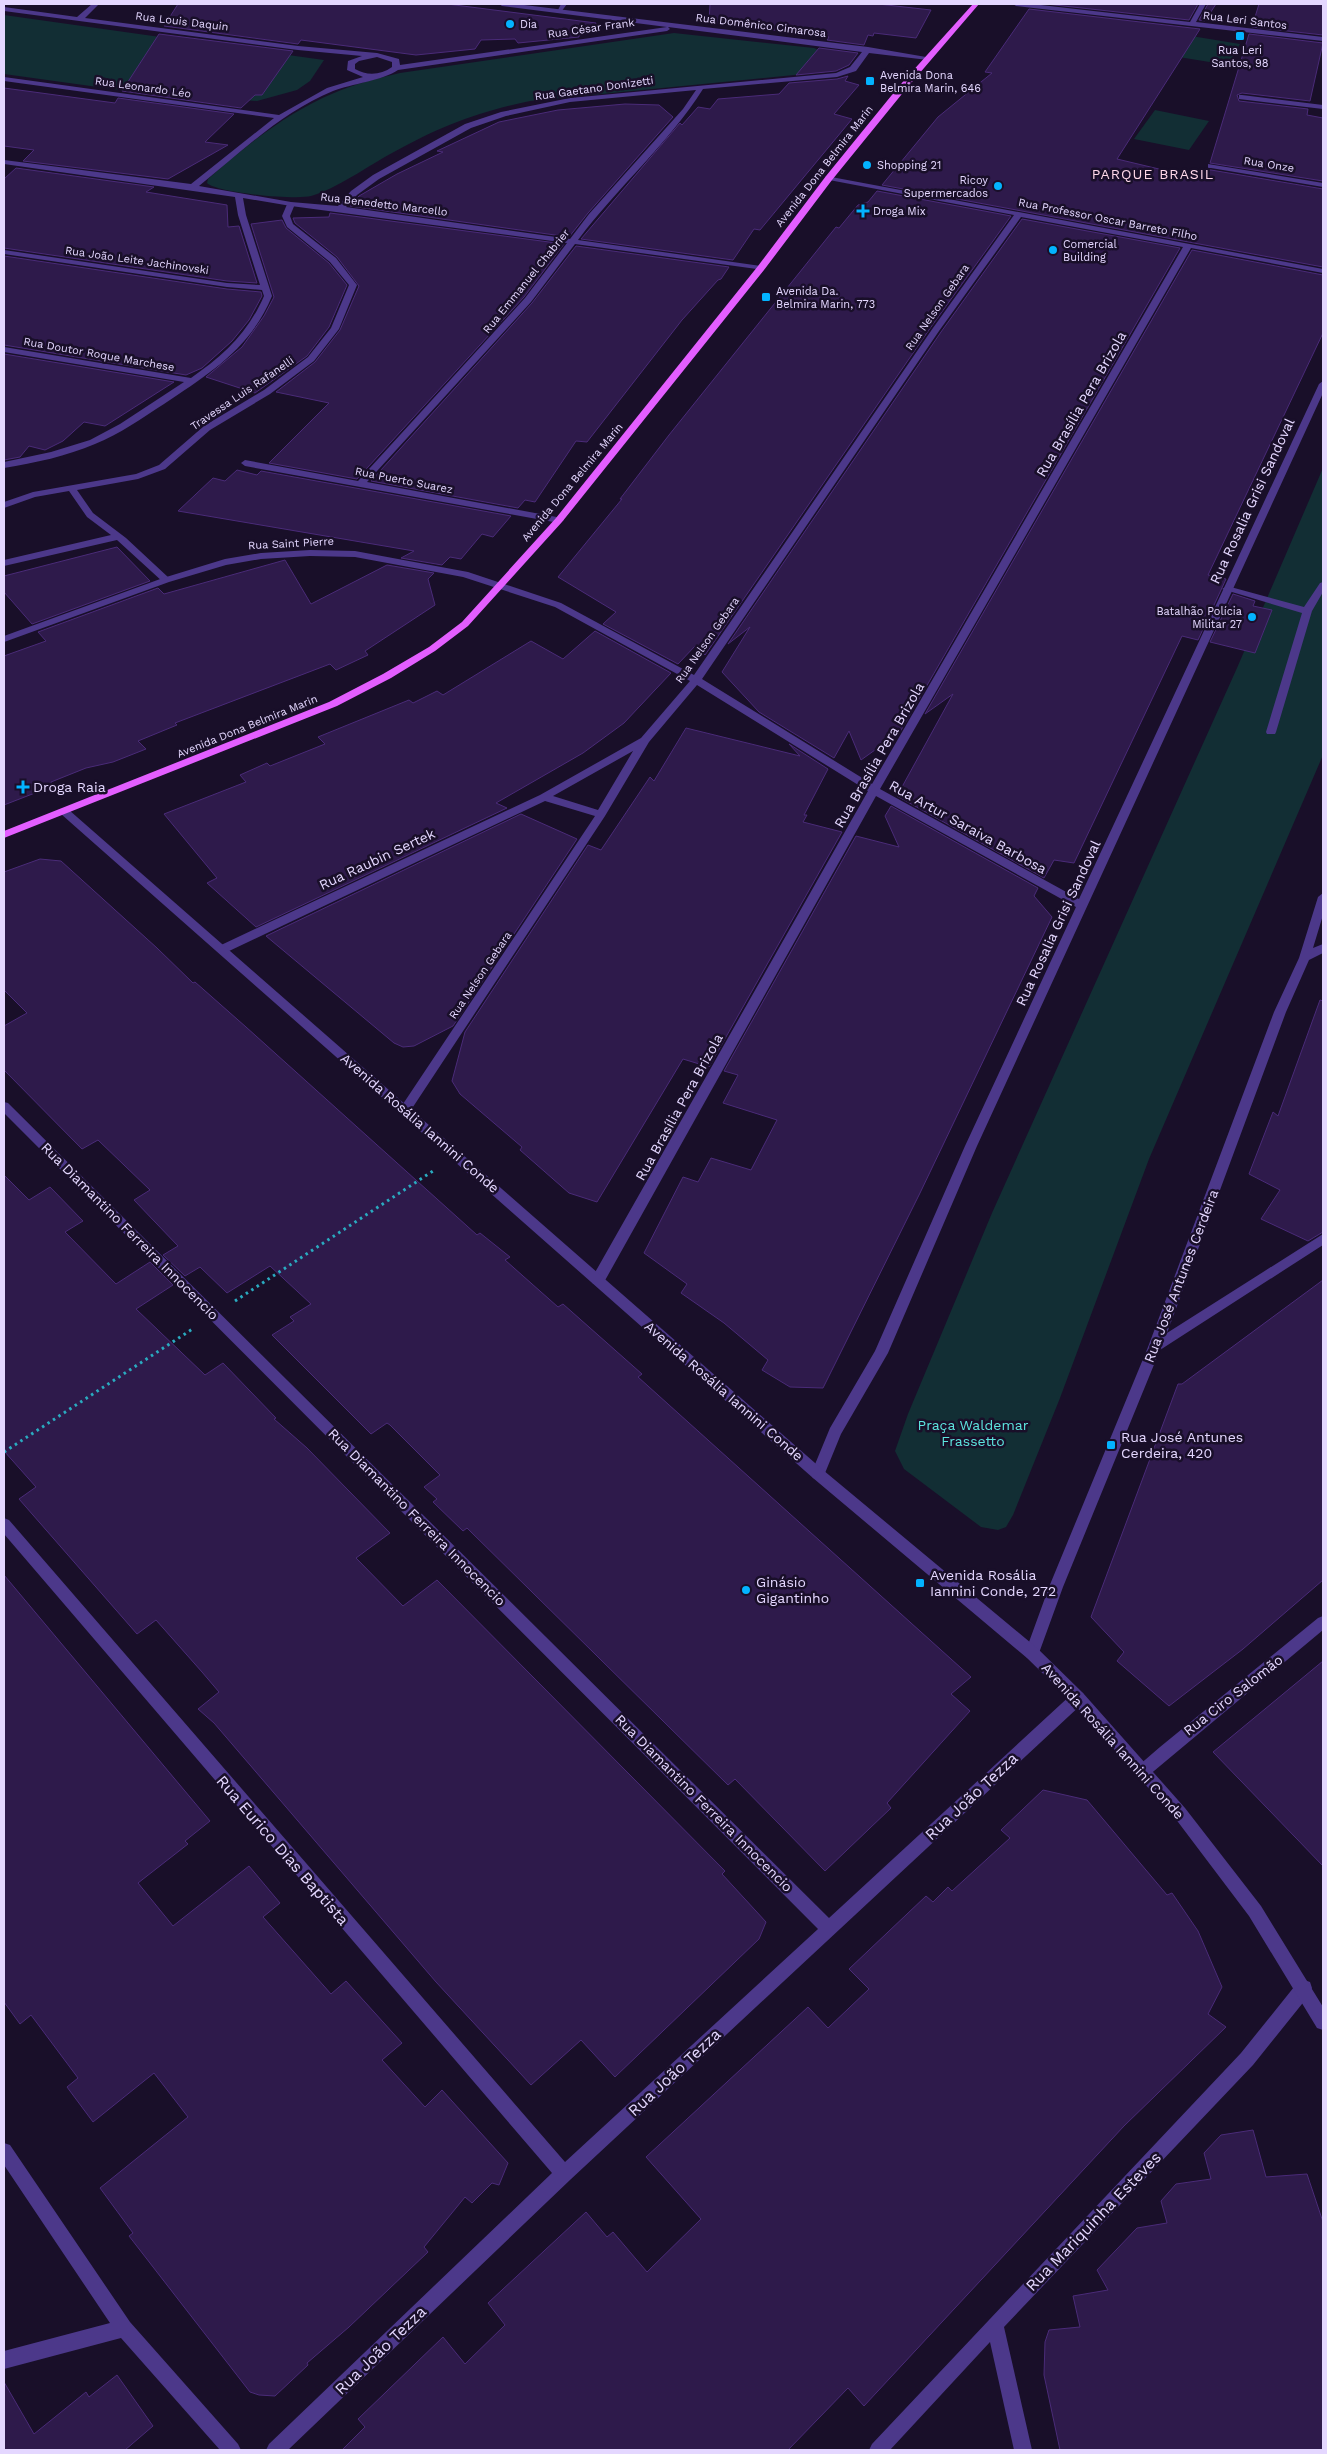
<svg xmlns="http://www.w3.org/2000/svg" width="1327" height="2454" font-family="'Work Sans',sans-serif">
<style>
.green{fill:#122e34}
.building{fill:#2e1a4b;stroke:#4a2b78}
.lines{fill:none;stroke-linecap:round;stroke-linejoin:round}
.path{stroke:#2aabc0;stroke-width:3;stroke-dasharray:2.5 4;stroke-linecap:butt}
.service{fill:#4c388a;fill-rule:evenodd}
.minor{fill:#4c388a;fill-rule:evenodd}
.tertiary{fill:#4c388a;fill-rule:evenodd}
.primary{fill:#e35eff;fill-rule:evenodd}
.poi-dot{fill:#03b3ff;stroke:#190f29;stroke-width:2}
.labels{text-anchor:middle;stroke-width:5;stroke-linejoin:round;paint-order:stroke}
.far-street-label{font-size:11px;fill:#e4d7ff;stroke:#190f29}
.far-poi-label{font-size:11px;fill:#e4d7ff;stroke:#190f29;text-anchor:start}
.far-quarter-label{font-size:14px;letter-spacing:1px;fill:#ffd9ea;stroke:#190f29}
.street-label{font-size:14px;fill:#e4d7ff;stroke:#190f29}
.poi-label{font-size:14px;fill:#e4d7ff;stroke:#190f29;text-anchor:start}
.park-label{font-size:14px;fill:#5de5df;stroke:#190f29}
.near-street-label{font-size:16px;fill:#e4d7ff;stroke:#190f29}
</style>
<rect width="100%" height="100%" fill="#190f29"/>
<path class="green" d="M 4,15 L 324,60 L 310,81 L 297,90 L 257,101 L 141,93 L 4,74 Z
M 1167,32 L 1240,44 L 1228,65 L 1154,53 Z
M 674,33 L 814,48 L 825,53 L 804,74 L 530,101 C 476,112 439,127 392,153 C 368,166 336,189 311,196 C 296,200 217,193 207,183 L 208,179 C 245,146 288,112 334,93 C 355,84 378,78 400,73 Z
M 1155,110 L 1209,121 L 1189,150 L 1134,139 Z
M 1323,468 L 1323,755 L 1149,1159 L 1060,1398 L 1013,1515 L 1006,1527 L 998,1530 L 981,1527 L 904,1469 L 895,1451 L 908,1414 L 992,1213 L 1237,668 Z"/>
<path class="building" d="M 178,4 L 447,4 L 596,23 L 596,32 L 579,35 L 579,37 L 518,43 L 515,39 L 481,40 L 475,49 L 416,55 L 301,40 L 298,44 L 164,26 Z
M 710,4 L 878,4 L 931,10 L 916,38 L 874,33 L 873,36 L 868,35 L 864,45 L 827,40 L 829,37 L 709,22 Z
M 1046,4 L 1198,4 L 1189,20 Z
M 1208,4 L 1216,4 L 1205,21 L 1199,20 Z
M 1259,4 L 1323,4 L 1323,35 L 1252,27 Z
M 1029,9 L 1200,29 L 1117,159 L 1205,180 L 1208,170 L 1211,170 L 1323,189 L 1323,267 L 882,185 L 938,117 L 992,73 L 985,72 Z
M 159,34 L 293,51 L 262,95 L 255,95 L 241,108 L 122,91 Z
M 1249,34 L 1323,43 L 1310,101 L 1242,93 L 1237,95 L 1239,101 L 1308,109 L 1307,115 L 1323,118 L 1323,181 L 1210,163 Z
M 819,48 L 858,53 L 849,65 L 836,71 L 796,75 Z
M 848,76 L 845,81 L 859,85 L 834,114 L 852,119 L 760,230 L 754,229 L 733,260 L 581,239 L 680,123 L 682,125 L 698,107 L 710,109 L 718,99 L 779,94 L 789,83 L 837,79 Z
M 4,88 L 115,103 L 118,98 L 234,114 L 205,142 L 228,145 L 168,179 L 23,161 L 34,150 L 4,146 Z
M 625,104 L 659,105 L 673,117 L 588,213 L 569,237 L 350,206 L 359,196 L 397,174 L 443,152 L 437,151 L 499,122 L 558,110 Z
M 16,168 L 154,187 L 146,192 L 227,205 L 228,227 L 239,226 L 257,283 L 227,281 L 4,248 L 4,179 Z
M 877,191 L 1011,216 L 931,327 L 705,655 L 696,645 L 678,664 L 603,624 L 616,612 L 558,577 L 622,499 L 620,499 L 669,435 L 836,227 L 839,228 L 858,205 L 868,202 Z
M 330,213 L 564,244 L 524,297 L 357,479 L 269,463 L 329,403 L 276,392 L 315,362 L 340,330 L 359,286 L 337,257 L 295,223 L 293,218 L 329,217 Z
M 1022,219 L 1180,248 L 900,732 L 861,760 L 849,731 L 834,758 L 759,712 L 722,672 L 750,627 L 728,644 L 941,332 Z
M 282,220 L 286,228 L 329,263 L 347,285 L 329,327 L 307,356 L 255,393 L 206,377 L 242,347 L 264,316 L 274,297 L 251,224 Z
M 576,246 L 729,267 L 721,279 L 718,280 L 682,320 L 587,442 L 576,441 L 535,502 L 525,500 L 518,508 L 371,481 L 532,303 Z
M 1192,250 L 1323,275 L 1323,333 L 1208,575 L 1226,579 L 1198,640 L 1182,636 L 1074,863 L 1054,860 L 1044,878 L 897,796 L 953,694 L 925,714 Z
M 4,256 L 227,289 L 261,292 L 262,296 L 249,320 L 232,341 L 202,368 L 186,375 L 4,345 Z
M 4,354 L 174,382 L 105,426 L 84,422 L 63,441 L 45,450 L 29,446 L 20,457 L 4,460 Z
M 237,470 L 257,475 L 261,471 L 511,516 L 493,537 L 482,534 L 461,559 L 450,557 L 442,565 L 401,558 L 414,551 L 178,511 L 213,478 L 225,481 Z
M 117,547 L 150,581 L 32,624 L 4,592 L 4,576 Z
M 285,560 L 311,604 L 387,565 L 434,573 L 428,579 L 435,605 L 365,651 L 368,655 L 336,670 L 330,664 L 175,723 L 177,725 L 138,741 L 146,749 L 113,762 L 86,768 L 51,782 L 53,786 L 4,805 L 4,656 L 46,641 L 38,632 L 158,588 L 164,594 Z
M 1233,594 L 1255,601 L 1253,606 L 1272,610 L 1255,653 L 1210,642 Z
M 595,631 L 671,673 L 624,723 L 583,753 L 496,803 L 507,808 L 256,927 L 207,883 L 217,878 L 164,814 L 246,782 L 240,775 L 267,763 L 270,766 L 325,744 L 318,737 L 409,700 L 413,703 L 437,691 L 443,695 L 531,641 L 563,659 Z
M 686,728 L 800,756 L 789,744 L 828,769 L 804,815 L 807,815 L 803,822 L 842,832 L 709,1067 L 683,1059 L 597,1202 L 569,1193 L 520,1150 L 522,1147 L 460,1094 L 452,1081 L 465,1032 L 588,845 L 601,850 L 650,777 L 654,781 Z
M 891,806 L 1038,888 L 1034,896 L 1052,917 L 920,1193 L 823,1388 L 790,1387 L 762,1370 L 768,1360 L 724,1323 L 681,1293 L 687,1284 L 644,1253 L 683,1177 L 698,1182 L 711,1158 L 751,1170 L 777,1120 L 723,1103 L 738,1075 L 724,1071 L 856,836 L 899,847 L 885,816 Z
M 521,814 L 577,839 L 453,1026 L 414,1046 L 403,1047 L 394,1043 L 266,936 Z
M 40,859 L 61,861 L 157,948 L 193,983 L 195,982 L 246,1027 L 477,1235 L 480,1233 L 510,1257 L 505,1260 L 558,1307 L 563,1304 L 642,1374 L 638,1377 L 971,1677 L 951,1694 L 970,1711 L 887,1803 L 891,1808 L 825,1871 L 735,1779 L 728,1785 L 467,1528 L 463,1531 L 433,1502 L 437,1499 L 424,1487 L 440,1475 L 390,1425 L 387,1423 L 371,1434 L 272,1335 L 294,1321 L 290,1317 L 311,1304 L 270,1266 L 227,1293 L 200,1267 L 185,1276 L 163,1255 L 178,1246 L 134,1200 L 150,1190 L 98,1140 L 82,1149 L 4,1070 L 4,1026 L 27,1013 L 4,990 L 4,872 Z
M 1320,1000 L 1323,1001 L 1323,1232 L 1308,1241 L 1261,1219 L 1280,1190 L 1249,1174 L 1273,1112 L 1278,1116 Z
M 4,1175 L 29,1200 L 50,1187 L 83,1221 L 65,1232 L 116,1284 L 150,1262 L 173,1285 L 136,1309 L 205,1375 L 223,1363 L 276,1418 L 274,1419 L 307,1448 L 390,1533 L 356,1558 L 403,1606 L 437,1580 L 725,1871 L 722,1874 L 766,1922 L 759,1939 L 615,2077 L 581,2040 L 531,2085 L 436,1982 L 214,1723 L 198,1709 L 219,1692 L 202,1672 L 156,1620 L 137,1634 L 19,1499 L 36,1487 L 4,1451 Z
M 1323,1280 L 1323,1580 L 1243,1649 L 1169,1706 L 1117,1661 L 1124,1652 L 1091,1617 L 1178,1384 L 1182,1384 Z
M 4,1575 L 210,1821 L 185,1841 L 188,1844 L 138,1883 L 173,1926 L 249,1866 L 280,1903 L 263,1917 L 331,1994 L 346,1981 L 402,2043 L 382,2060 L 425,2107 L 442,2090 L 508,2163 L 499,2185 L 492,2183 L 472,2203 L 465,2197 L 424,2247 L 428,2252 L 349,2327 L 307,2363 L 308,2365 L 275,2396 L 259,2395 L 250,2392 L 129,2236 L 133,2233 L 100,2188 L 188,2117 L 154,2073 L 93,2122 L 67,2087 L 78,2078 L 31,2015 L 20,2024 L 4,2002 Z
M 1323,1661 L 1323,1866 L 1213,1752 Z
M 1043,1790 L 1087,1800 L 1167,1895 L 1172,1893 L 1198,1931 L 1222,1987 L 1208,2014 L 1226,2027 L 1124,2126 L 864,2406 L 848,2388 L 788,2450 L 342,2450 L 365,2427 L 358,2419 L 443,2337 L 465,2364 L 505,2325 L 488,2303 L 586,2212 L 607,2237 L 613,2232 L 647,2272 L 701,2219 L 646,2157 L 808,2007 L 828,2028 L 869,1989 L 849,1969 L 926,1896 L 933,1902 L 948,1887 L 952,1891 L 1010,1838 L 1001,1830 Z
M 1253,2130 L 1266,2177 L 1307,2174 L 1323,2222 L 1323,2450 L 1060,2450 L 1044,2375 L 1045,2342 L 1049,2330 L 1080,2327 L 1073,2296 L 1108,2290 L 1097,2270 L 1137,2228 L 1167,2223 L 1161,2201 L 1176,2184 L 1211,2179 L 1204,2153 L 1221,2135 Z
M 117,2375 L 153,2426 L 125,2450 L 4,2450 L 4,2382 L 34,2434 L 86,2392 L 89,2397 Z"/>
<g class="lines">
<path class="path" d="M 235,1301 L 436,1169
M 4,1452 L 194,1328"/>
<path class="service" d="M 561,4 L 567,4 L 561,12 L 557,12 Z
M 288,202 L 295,204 L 290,216 L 293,224 L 336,258 L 357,285 L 339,329 L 314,361 L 270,394 L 210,430 L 165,469 L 138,479 L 77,490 L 93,513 L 126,538 L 169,578 L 169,582 L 163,582 L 117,540 L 4,566 L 4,560 L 111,535 L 87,517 L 69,491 L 35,497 L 4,508 L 4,502 L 33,492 L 136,474 L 159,465 L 204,426 L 264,390 L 308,357 L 331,328 L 349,285 L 330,262 L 287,227 L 282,216 Z
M 1323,582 L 1323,592 L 1312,611 L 1276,732 L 1275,734 L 1267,734 L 1266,732 L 1302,613 L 1222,589 L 1227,586 L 1304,607 L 1320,583 Z"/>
<path class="minor" d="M 92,4 L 99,4 L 85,18 L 298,46 L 377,53 L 399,59 L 400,65 L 667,27 L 502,6 L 499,4 L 516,4 L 868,47 L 932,58 L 928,60 L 869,53 L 856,71 L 837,77 L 703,89 C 668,144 617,188 578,240 L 761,266 L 764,266 L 764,270 L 575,244 L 531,302 L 367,482 L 562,518 L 564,520 L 559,523 L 245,466 L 241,463 L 245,460 L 358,481 L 525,298 L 567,243 L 291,206 L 243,198 L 246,215 L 272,296 C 250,349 210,373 164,404 C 142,418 120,434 95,444 C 67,456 35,463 4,468 L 4,462 L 51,452 L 90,440 L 120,424 L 184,382 L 4,352 L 4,347 L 191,378 C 223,356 248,333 264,296 L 262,290 L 227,287 L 4,254 L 4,250 L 227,283 L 260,285 L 238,215 L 235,197 L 4,164 L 4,160 L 191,184 L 274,118 L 4,81 L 4,77 L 279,115 L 327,88 L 363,77 L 347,70 L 348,61 L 362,56 L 298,50 L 4,11 L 4,7 L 77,17 ZM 668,27 L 862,52 L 850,67 L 836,73 L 570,98 L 501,112 L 465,124 L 373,175 L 351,191 L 338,206 L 291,202 L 199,186 C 241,152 282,112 333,91 C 351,84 384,80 398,70 L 667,31 L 670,29 ZM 377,57 L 392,62 L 392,67 C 381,75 367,76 355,69 L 355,64 L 359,61 ZM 696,90 L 683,109 L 589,214 L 570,239 L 346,207 L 357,195 L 379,179 L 471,128 L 506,116 L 570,102 Z
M 1013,4 L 1032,4 L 1190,22 L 1200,4 L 1206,4 L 1196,22 L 1323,37 L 1323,41 L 1016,6 Z
M 1242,95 L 1323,105 L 1323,109 L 1239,99 L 1239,95 Z
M 1208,164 L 1323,183 L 1323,187 L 1211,168 L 1208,168 Z
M 826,176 L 1323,269 L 1323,273 L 1191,248 L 880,789 L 1079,899 L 1319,384 L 1323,381 L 1323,393 L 977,1146 L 888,1353 L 841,1434 L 823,1478 L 818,1480 L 813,1478 L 811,1474 L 830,1428 L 875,1351 L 965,1146 L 1076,907 L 876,796 L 603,1284 L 593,1284 L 592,1280 L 593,1276 L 868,791 L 697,685 L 649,742 L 605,816 L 409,1113 L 401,1113 L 399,1110 L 595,816 L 545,801 L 227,952 L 219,952 L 217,949 L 219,946 L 540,795 L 641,738 L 690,681 L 555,607 L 463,577 L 355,557 L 310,556 L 261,559 L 226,565 L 169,582 L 7,641 L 4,642 L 4,636 L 163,578 L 225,559 L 261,553 L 310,550 L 355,551 L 468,572 L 561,603 L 694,675 L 933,328 L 1014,215 L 829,180 L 825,178 ZM 1021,217 L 1183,247 L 872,784 L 702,679 L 939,331 ZM 633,751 L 598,810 L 553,796 Z
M 1323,893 L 1323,915 L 1313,948 L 1323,944 L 1323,953 L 1309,960 L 1286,1012 L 1167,1333 L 1323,1234 L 1323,1245 L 1160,1350 L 1063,1587 L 1039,1653 L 1037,1658 L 1032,1659 L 1027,1658 L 1025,1653 L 1049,1587 L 1148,1347 L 1274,1012 L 1299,958 L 1318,897 Z
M 4,1102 L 8,1103 L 829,1918 L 1073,1693 L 1078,1691 L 1083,1693 L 1085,1698 L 1083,1703 L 570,2180 L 288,2450 L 266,2450 L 269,2444 L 552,2173 L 4,1534 L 4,1518 L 9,1520 L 565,2162 L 818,1929 L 4,1113 Z
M 1323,1616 L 1323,1630 L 1148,1776 L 1143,1778 L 1138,1776 L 1135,1771 L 1138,1766 L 1160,1747 L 1318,1618 Z
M 1304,1980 L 1310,1982 L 1312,1988 L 1310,1994 L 1253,2065 L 1004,2327 L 1032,2450 L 1014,2450 L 990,2342 L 890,2450 L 869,2450 L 872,2444 L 1241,2053 L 1298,1982 Z
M 4,2143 L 10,2145 L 130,2322 L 238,2444 L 241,2450 L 220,2450 L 121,2338 L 4,2369 L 4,2351 L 110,2323 L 4,2165 Z"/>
<path class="tertiary" d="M 65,809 L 69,810 L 823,1470 L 1037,1648 L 1083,1693 L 1185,1808 L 1261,1906 L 1323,2007 L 1323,2030 L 1317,2028 L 1249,1916 L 1175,1818 L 1073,1703 L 1027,1658 L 813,1478 L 61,814 L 60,812 Z"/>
<path class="primary" d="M 973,4 L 979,4 L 906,89 L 832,180 L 764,270 L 562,522 L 468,626 L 435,651 L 391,678 L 337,706 L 4,838 L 4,831 L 329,702 L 383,674 L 429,647 L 462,622 L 556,518 L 758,266 L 826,176 L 900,85 Z"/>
</g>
<g class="poi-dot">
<circle cx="510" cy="24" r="5"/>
<rect x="1235" y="31" width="10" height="10" rx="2.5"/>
<rect x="865" y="76" width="10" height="10" rx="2.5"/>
<circle cx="867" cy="165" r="5"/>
<circle cx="998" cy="186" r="5"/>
<path d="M860.5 203.5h5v5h5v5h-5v5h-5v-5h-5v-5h5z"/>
<circle cx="1053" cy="250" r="5"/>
<rect x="761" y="292" width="10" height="10" rx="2.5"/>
<circle cx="1252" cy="617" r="5"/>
<path d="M20.5 779.5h5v5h5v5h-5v5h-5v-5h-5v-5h5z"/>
<rect x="1106" y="1440" width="10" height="10" rx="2.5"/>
<rect x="915" y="1578" width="10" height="10" rx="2.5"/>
<circle cx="746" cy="1590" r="5"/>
</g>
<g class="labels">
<g class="far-street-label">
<text transform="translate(1245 20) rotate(7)" y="4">Rua Leri Santos</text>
<text transform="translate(182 21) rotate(7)" y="4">Rua Louis Daquin</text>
<text transform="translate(761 25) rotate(7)" y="4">Rua Domênico Cimarosa</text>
<text transform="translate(591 28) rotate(-8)" y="4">Rua César Frank</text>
<text transform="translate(143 87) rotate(8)" y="4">Rua Leonardo Léo</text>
<text transform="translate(594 88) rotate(-8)" y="4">Rua Gaetano Donizetti</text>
<text transform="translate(1269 164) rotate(9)" y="4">Rua Onze</text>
<text transform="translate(824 166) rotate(-52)" y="4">Avenida Dona Belmira Marin</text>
<text transform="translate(384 204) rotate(7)" y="4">Rua Benedetto Marcello</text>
<text transform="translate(1108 219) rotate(11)" y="4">Rua Professor Oscar Barreto Filho</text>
<text transform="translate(137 260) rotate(8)" y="4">Rua João Leite Jachinovski</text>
<text transform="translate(526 281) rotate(-51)" y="4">Rua Emmanuel Chabrier</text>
<text transform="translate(937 307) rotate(-55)" y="4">Rua Nelson Gebara</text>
<text transform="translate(99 354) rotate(10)" y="4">Rua Doutor Roque Marchese</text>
<text transform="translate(242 393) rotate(-34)" y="4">Travessa Luis Rafanelli</text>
<text transform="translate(404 480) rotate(11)" y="4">Rua Puerto Suarez</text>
<text transform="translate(572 482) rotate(-50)" y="4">Avenida Dona Belmira Marin</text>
<text transform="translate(291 543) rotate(-3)" y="4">Rua Saint Pierre</text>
<text transform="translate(707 640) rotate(-55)" y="4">Rua Nelson Gebara</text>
<text transform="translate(247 726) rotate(-22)" y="4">Avenida Dona Belmira Marin</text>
<text transform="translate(480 975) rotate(-56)" y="4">Rua Nelson Gebara</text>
</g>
<g class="far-poi-label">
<text x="520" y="28">Dia</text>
<text x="1240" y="54" text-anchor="middle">Rua Leri<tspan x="1240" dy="13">Santos, 98</tspan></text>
<text x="880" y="79">Avenida Dona<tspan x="880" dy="13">Belmira Marin, 646</tspan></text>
<text x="877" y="169">Shopping 21</text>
<text x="988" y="184" text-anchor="end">Ricoy<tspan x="988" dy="13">Supermercados</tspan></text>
<text x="873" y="215">Droga Mix</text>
<text x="1063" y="248">Comercial<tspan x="1063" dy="13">Building</tspan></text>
<text x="776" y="295">Avenida Da.<tspan x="776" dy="13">Belmira Marin, 773</tspan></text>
<text x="1242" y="615" text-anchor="end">Batalhão Polícia<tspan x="1242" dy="13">Militar 27</tspan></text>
</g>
<g class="far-quarter-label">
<text x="1153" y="179">PARQUE BRASIL</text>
</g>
<g class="street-label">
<text transform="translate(1081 404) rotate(-60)" y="5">Rua Brasília Pera Brizola</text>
<text transform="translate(1252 501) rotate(-65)" y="5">Rua Rosalia Grisi Sandoval</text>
<text transform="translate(879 755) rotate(-60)" y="5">Rua Brasília Pera Brizola</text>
<text transform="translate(968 827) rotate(29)" y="5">Rua Artur Saraiva Barbosa</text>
<text transform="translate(377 859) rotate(-25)" y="5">Rua Raubin Sertek</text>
<text transform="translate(1058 923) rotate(-65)" y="5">Rua Rosalia Grisi Sandoval</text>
<text transform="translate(679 1107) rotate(-61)" y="5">Rua Brasília Pera Brizola</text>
<text transform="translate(420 1123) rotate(41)" y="5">Avenida Rosália Iannini Conde</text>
<text transform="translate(130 1231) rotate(45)" y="5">Rua Diamantino Ferreira Innocencio</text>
<text transform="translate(1181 1276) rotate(-69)" y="5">Rua José Antunes Cerdeira</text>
<text transform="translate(724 1391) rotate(41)" y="5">Avenida Rosália Iannini Conde</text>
<text transform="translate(417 1517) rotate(45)" y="5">Rua Diamantino Ferreira Innocencio</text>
<text transform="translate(1233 1695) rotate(-38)" y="5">Rua Ciro Salomão</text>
<text transform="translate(1113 1741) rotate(48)" y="5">Avenida Rosália Iannini Conde</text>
<text transform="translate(704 1803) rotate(45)" y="5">Rua Diamantino Ferreira Innocencio</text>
</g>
<g class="poi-label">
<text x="33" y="792">Droga Raia</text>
<text x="1121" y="1442">Rua José Antunes<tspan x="1121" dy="16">Cerdeira, 420</tspan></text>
<text x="930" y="1580">Avenida Rosália<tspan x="930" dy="16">Iannini Conde, 272</tspan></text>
<text x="756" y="1587">Ginásio<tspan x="756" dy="16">Gigantinho</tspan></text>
</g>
<g class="park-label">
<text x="973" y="1430">Praça Waldemar<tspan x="973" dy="16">Frassetto</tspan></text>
</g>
<g class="near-street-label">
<text transform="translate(971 1796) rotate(-43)" y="6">Rua João Tezza</text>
<text transform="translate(283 1850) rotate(49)" y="6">Rua Eurico Dias Baptista</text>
<text transform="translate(674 2072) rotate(-43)" y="6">Rua João Tezza</text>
<text transform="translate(1093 2221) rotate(-46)" y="6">Rua Mariquinha Esteves</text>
<text transform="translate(380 2350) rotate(-44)" y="6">Rua João Tezza</text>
</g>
</g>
<rect width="1327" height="2454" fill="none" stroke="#e4d7ff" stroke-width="10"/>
</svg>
